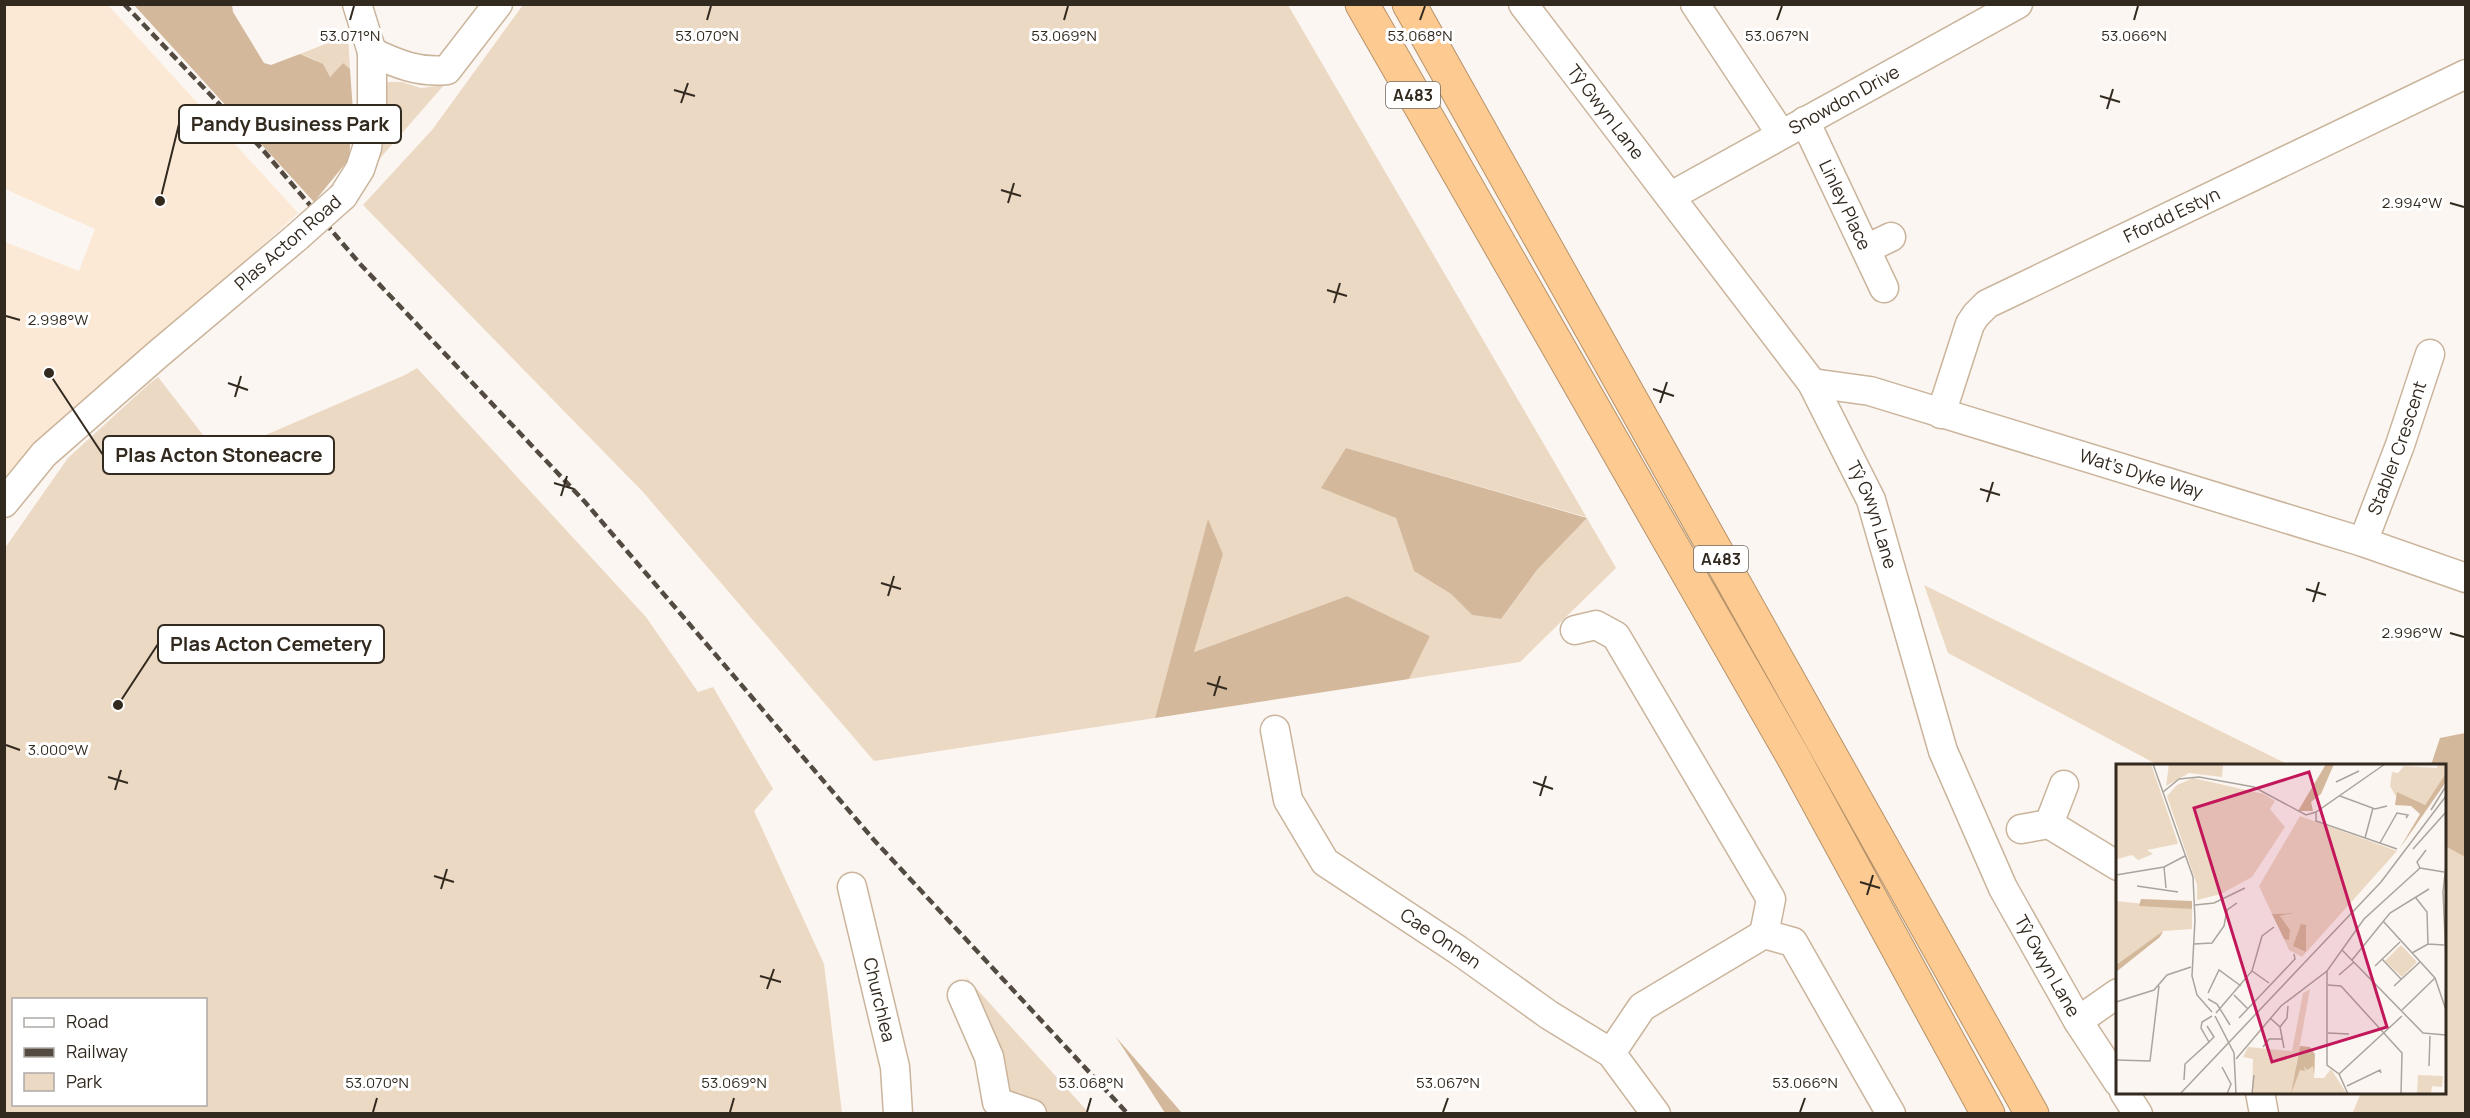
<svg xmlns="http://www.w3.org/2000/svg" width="2470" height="1118" font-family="Manrope,sans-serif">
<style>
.built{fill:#fbe9d6}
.green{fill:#ecd9c4;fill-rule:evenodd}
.forest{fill:#d3b89b}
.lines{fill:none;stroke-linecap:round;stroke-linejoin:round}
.minor-casing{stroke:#cab49b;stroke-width:31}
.highway-casing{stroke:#b6926a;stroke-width:35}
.minor{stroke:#fff;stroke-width:28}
.highway{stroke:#fdcb92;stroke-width:33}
.rail{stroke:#534a41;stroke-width:4.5;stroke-dasharray:9 4.5;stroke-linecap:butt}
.minor-bridge-casing{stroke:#cab49b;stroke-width:31;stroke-linecap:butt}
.minor-bridge{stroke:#fff;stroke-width:28}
.ticks{fill:none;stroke:#32291f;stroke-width:2}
.labels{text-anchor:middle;stroke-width:6;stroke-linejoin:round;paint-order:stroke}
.shield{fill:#fff;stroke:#706962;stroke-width:1.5}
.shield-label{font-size:16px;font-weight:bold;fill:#32291f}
.street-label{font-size:18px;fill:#32291f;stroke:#fff}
.inset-road{fill:none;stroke:#aba49d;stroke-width:1.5}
.view{fill:#c2185b;fill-opacity:0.15;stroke:#c2185b;stroke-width:3}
.inset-edge{fill:none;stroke:#32291f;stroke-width:3}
.ticks-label{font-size:15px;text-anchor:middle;fill:#32291f;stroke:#fff;stroke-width:6;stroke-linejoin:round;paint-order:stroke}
.leader{fill:none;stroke:#32291f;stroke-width:2}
.callout-dot{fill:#32291f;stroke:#fff;stroke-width:2}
.callout{fill:#fff;stroke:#32291f;stroke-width:2}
.callout-label{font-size:20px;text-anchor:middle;font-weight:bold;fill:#32291f}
</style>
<rect width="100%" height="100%" fill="#fbf6f1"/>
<path class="built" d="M 5,5 L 108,5 L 298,213 L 95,397 L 5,493 L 5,242 L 79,271 L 95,229 L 5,189 Z"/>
<path class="green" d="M 523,5 L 1288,5 L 1616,568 L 1520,662 L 1409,679 L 1430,636 L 1347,596 L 1194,652 L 1223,554 L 1208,520 L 1155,718 L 874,761 L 643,492 L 363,205 L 432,130 ZM 1346,448 L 1586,517 L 1587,518 L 1537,570 L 1501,619 L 1472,615 L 1451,594 L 1414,571 L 1396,518 Z
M 348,35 L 350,69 L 343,63 L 330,77 L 315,60 L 300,54 Z
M 388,82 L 402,82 L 421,88 L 444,85 L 376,163 L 380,90 Z
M 417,368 L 646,617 L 698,692 L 713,687 L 773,789 L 754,811 L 824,964 L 842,1113 L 5,1113 L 5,548 L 68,458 L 150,383 L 158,377 L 217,453 L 261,437 L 405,375 ZM 14,1000 L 206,1000 L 206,1104 L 14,1104 Z
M 1924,585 L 2275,758 L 2289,765 L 2158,765 L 1948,653 Z
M 2445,846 L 2465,857 L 2465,1113 L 2352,1114 L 2361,1093 L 2444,1092 Z
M 965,976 L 1089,1113 L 1044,1113 L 1005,1093 L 990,1024 L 971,995 L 971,986 Z"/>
<path class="forest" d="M 134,5 L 232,5 L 233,12 L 264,63 L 271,65 L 300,54 L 323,64 L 330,77 L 343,63 L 350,69 L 353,111 L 349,159 L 314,202 Z
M 1346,448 L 1587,518 L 1537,570 L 1501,619 L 1472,615 L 1451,594 L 1414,571 L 1396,518 L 1321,488 Z
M 1208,519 L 1223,554 L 1194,652 L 1347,596 L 1430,636 L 1409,679 L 1155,718 Z
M 2465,733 L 2466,733 L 2465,857 L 2445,846 L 2444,766 L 2431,765 L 2440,738 Z
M 1116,1037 L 1182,1113 L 1165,1113 Z"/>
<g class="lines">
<defs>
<g id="minor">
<path id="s1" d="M 1523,4 L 1812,383 L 1871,500 L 1943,751 L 2003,888 L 2078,1021 L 2118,1082"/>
<path d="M 1695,4 L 1781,134"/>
<path d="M 372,52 C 397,64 419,73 447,70 L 498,4"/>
<path id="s2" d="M 1805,121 L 1884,288"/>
<path d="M 343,196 L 360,169 L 367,148 L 372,106 L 372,52 L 357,4"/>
<path id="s3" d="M 1671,196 L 2018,4"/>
<path d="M 1866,249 L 1891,237"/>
<path id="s4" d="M 1812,383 L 1870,391 L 2363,542 L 2466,578"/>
<path id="s5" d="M 1941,414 L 1970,324 L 1976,315 L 1987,304 L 2466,74"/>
<path d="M 4,503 L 44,454 L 157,355 L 297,237"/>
<path id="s6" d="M 2363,542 L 2400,445 L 2430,354"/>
<path d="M 1575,630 L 1596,625 L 1616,636 L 1771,899 L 1764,934"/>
<path id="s7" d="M 1275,730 L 1288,800 L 1325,862 L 1458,950 L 1549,1015 L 1611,1053 L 1656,1114"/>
<path d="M 2049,824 L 2064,785"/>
<path d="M 2021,829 L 2049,824 L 2118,866"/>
<path id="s8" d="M 852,887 L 895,1067 L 898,1114"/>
<path d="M 962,995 L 989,1057 L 997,1102 L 1032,1114"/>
<path d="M 2078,1021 L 2118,993"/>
<path d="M 1611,1053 L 1642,1007 L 1764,934 L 1793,942 L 1891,1114"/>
<path d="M 2124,1092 L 2138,1114"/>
<path d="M 2260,1092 L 2264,1114"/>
</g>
<path id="highway" d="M 1362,4 L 1795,760 L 1988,1114
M 1409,4 L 2032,1114"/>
</defs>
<use href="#minor" class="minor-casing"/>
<use href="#highway" class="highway-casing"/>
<use href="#minor" class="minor"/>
<use href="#highway" class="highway"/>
<path class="rail" d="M 124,4 L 263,150 L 361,265 L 585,502 L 874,840 L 1128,1114"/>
<defs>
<path id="minor-bridge" d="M 297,237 L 343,196"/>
</defs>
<use href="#minor-bridge" class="minor-bridge-casing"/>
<use href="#minor-bridge" class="minor-bridge"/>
</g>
<path class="ticks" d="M 350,20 L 354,6M 707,20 L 711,6M 1064,20 L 1068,6M 1420,20 L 1425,6M 1777,20 L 1782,6M 2134,20 L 2138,6M 674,90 L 695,96M 2100,96 L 2120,102M 681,103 L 688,83M 2107,109 L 2113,89M 1001,190 L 1021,196M 1008,203 L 1014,183M 2450,203 L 2464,207M 1327,290 L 1347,296M 1334,303 L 1340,283M 6,316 L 20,320M 228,383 L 248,390M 1653,389 L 1674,396M 235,397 L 241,376M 1660,403 L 1667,382M 554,483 L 574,489M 1980,489 L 2000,495M 561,496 L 567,476M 1987,502 L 1993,482M 881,583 L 901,589M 2306,589 L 2326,595M 888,596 L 894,576M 2313,602 L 2319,582M 2450,633 L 2464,637M 1207,683 L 1227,689M 1214,696 L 1220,676M 6,745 L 20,750M 108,777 L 128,783M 1533,782 L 1553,789M 115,790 L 121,770M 1540,796 L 1546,776M 434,876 L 454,882M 1860,882 L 1880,888M 441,889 L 447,869M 1867,895 L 1873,875M 760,976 L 781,982M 767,989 L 774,969M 373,1112 L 377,1098M 730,1112 L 734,1098M 1087,1112 L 1091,1098M 1443,1112 L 1448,1098M 1800,1112 L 1805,1098"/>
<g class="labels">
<g class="shield">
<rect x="1386" y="82" width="54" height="26" rx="4.5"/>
<rect x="1694" y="546" width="54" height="26" rx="4.5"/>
</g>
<g class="shield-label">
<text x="1413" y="101">A483</text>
<text x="1721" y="565">A483</text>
</g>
<g class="street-label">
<text dy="6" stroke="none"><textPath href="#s3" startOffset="198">Snowdon Drive</textPath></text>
<text dy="6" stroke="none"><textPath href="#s1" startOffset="136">Tŷ Gwyn Lane</textPath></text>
<text dy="6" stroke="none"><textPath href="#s2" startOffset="93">Linley Place</textPath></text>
<text dy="6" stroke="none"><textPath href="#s5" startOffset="326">Ffordd Estyn</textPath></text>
<text transform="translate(288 243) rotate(-41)" y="6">Plas Acton Road</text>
<text dy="6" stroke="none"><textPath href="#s6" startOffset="100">Stabler Crescent</textPath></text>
<text dy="6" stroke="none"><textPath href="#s4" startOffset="342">Wat's Dyke Way</textPath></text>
<text dy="6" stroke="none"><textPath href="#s1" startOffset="622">Tŷ Gwyn Lane</textPath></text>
<text dy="6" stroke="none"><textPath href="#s7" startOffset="282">Cae Onnen</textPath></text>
<text dy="6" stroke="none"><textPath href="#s1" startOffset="1108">Tŷ Gwyn Lane</textPath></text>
<text dy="6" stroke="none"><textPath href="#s8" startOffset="116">Churchlea</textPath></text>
</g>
</g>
<g transform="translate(2116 764)">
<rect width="330" height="330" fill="#fbf6f1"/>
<path d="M 0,0 L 35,0 L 62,79 L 61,80 L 31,86 L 37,90 L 22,96 L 16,91 L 1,95 ZM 53,0 L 107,0 L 106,13 L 73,9 L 50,22 ZM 322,0 L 330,0 L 330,9 L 309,41 L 282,36 L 274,22 L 276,8 L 282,9 L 288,2 L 321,4 ZM 77,14 L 148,30 L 159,37 L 154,45 L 169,63 L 136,113 L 105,130 L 81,136 L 81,121 L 51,32 L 61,21 ZM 184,52 L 281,87 L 186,193 L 173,186 L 168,175 L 173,175 L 164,152 L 177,149 L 156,150 L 143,122 ZM 0,137 L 76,145 L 76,165 L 47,167 L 0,201 ZM 285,181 L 301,198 L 286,213 L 269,197 ZM 194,225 L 180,302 L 199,299 L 198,314 L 208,314 L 215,305 L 231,330 L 136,330 L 137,295 L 127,293 L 132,283 L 176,287 L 187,229 ZM 302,311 L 327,312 L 326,323 L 316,322 L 315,330 L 301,330 Z" fill="#ecd9c4"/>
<path d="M 210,0 L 218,0 L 205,30 L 195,38 L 197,47 L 182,47 ZM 330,9 L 330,18 L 284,84 L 304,50 L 295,42 L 279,41 L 281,28 L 309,41 ZM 25,135 L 76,137 L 76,145 L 23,142 ZM 178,149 L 164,152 L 174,166 L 173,176 L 168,175 L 156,150 ZM 185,160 L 190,161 L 190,188 L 177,182 ZM 47,167 L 44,173 L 0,208 L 0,201 ZM 184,282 L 194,283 L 199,290 L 198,310 L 197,302 L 191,306 L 188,302 L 189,307 L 184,306 L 175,330 Z" fill="#d3b89b"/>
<path class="inset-road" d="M 37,0 L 77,113 L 79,156 L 76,212 L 81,231 L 96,248M 220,18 L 243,7M 47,28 L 63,15 L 83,13 L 138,23 L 190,51 L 200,48 L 269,0M 224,32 L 259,45 L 271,42M 315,46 L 330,22M 200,48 L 200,57 L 281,85M 249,74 L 257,44M 264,79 L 281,49 L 292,51 L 290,54M 297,85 L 330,48M 330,100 L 327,128 L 330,194M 48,103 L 50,124M 304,104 L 328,108M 304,104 L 301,98 L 310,86M 0,111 L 48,103 L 69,92M 21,122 L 62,128M 300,134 L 311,148 L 312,180M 79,141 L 98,139 L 129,124M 267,157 L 319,214 L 330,246M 78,180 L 96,179 L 108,162 L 111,146 L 121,139M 226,186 L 307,269 L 330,271M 296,189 L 312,180 L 328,181M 266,195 L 285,215M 236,196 L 274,149 L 313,125M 259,202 L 284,178M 136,207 L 153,219M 211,207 L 211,301 L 223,310 L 232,330M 223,211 L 238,198M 212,221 L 225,222 L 286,289 L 285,330M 278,222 L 304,198M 92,229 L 103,206 L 125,222M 118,231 L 132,245M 92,235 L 101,240 L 114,261M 0,238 L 38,226 L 51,211 L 75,203M 286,246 L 319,214M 100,249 L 136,207 L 146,172 L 158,163M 99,252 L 118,289 L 120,330M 123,254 L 179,195 L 178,190M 154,254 L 164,263 L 168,284M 91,262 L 98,273 L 93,278M 164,263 L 171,254 L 172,242M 212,269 L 233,270M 147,283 L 153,275 L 167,275M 120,295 L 165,242 L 211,207 L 248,155 L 304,104M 0,296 L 34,297 L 43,222M 313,302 L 314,272M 106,303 L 115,320 L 111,330M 223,310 L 286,252M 68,316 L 69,300 L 93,278 L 85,264 L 86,258 L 96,252M 231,322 L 264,306 L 265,309M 64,330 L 265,118 L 330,32M 136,330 L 138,311"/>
<path class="view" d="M 193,8 L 271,263 L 156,298 L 78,44 Z"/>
<rect width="330" height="330" class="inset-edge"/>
</g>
<g class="ticks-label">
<text x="350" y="41">53.071°N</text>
<text x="707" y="41">53.070°N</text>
<text x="1064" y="41">53.069°N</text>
<text x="1420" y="41">53.068°N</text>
<text x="1777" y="41">53.067°N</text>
<text x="2134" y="41">53.066°N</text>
<text x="2412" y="208">2.994°W</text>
<text x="58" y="325">2.998°W</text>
<text x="2412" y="638">2.996°W</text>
<text x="58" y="755">3.000°W</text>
<text x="377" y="1088">53.070°N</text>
<text x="734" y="1088">53.069°N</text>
<text x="1091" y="1088">53.068°N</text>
<text x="1448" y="1088">53.067°N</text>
<text x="1805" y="1088">53.066°N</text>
</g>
<path class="leader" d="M160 201L179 124M49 373L103 455M118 705L158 644"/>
<g class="callout-dot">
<circle cx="160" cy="201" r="6"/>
<circle cx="49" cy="373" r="6"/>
<circle cx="118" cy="705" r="6"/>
</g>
<g class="callout">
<rect x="179" y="105" width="222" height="38" rx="6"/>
<rect x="103" y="436" width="231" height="38" rx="6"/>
<rect x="158" y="625" width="226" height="38" rx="6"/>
</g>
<g class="callout-label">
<text x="290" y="131">Pandy Business Park</text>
<text x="219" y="462">Plas Acton Stoneacre</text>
<text x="271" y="651">Plas Acton Cemetery</text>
</g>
<rect width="2470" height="1118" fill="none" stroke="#32291f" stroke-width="12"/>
<rect x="12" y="998" width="195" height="108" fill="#ffffff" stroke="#ada9a5" stroke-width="1.5"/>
<rect x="24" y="1018" width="30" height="9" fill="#ffffff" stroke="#ada9a5" stroke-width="1.5"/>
<text x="66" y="1028" font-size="18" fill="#32291f">Road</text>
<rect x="24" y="1048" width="30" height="9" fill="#534a41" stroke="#ada9a5" stroke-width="1.5"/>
<text x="66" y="1058" font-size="18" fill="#32291f">Railway</text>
<rect x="24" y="1073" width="30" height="18" fill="#ecd9c4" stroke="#ada9a5" stroke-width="1.5"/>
<text x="66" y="1088" font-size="18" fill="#32291f">Park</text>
</svg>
